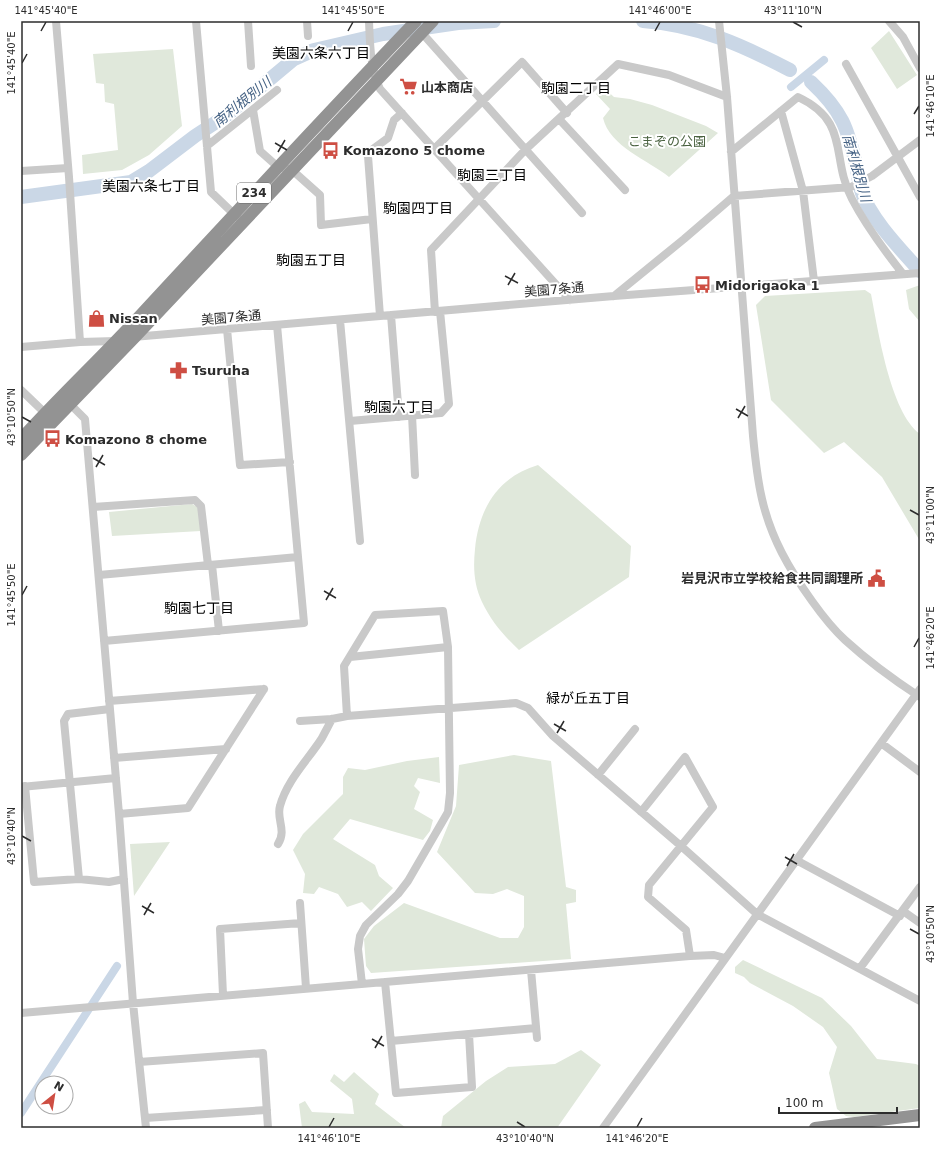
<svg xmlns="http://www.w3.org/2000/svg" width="941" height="1149" font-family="'DejaVu Sans','Noto Sans JP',sans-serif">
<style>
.green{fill:#e0e8db}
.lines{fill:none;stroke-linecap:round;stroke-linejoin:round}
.canal{stroke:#cad7e6;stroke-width:8}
.river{stroke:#cad7e6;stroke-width:14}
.minor{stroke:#c9c9c9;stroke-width:8}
.highway{stroke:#939393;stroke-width:12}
.ticks{fill:none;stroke:#2c2c2c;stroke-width:1.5}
.labels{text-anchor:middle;stroke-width:4;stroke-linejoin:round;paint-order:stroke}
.shield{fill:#fff;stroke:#6b6b6b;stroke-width:1}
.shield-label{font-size:12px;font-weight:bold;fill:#2c2c2c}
.poi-label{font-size:13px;font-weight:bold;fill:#2c2c2c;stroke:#fff;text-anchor:start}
.park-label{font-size:13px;fill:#4a6240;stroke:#fff}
.street-label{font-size:13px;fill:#2c2c2c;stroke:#fff}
.neighbourhood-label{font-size:14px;fill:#000;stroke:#fff}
.water-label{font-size:14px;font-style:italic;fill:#456284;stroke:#fff}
.neatline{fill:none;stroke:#2c2c2c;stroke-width:1.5}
.ticks-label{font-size:10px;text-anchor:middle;fill:#2c2c2c}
</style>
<rect width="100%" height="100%" fill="#fff"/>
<path class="green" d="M 889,31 L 917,75 L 897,89 L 871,48 Z
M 173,49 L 182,126 L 149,155 L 122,170 L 83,174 L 82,155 L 118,150 L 114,104 L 105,102 L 104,84 L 96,83 L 93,54 Z
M 603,87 L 614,97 L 630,99 L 652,105 L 706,126 L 718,133 L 669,177 C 648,160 610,147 603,118 L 610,109 L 596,94 Z
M 920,285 L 920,322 L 909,309 L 906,290 Z
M 865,290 L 871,294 C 878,329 890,412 920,434 L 920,541 L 882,477 L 844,442 L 824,453 L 771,400 L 756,305 L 765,296 Z
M 538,465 L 631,546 L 629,577 L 519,650 C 504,636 491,621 482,602 C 474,585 473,568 475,549 C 479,508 498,477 538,465 Z
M 192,504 L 199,508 L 201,531 L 112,536 L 109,512 Z
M 514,755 L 551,761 L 566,887 L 576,890 L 576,902 L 566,904 L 571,959 L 371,973 L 366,966 L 364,939 L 374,926 L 404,903 L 500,938 L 518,938 L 524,927 L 524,896 L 507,889 L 493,894 L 475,893 L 437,852 L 456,806 L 459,765 Z
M 439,757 L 440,783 L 418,778 L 414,786 L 420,792 L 414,809 L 433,820 L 430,831 L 423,840 L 350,819 L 333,839 L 375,865 L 379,876 L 393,888 L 371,911 L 362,902 L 347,907 L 338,894 L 319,887 L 314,894 L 303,893 L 305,874 L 293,850 L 303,834 L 343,794 L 343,777 L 348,768 L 365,770 L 407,761 Z
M 170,842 L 134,896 L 130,844 Z
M 743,960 L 822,998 L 851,1026 L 877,1059 L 916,1064 L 920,1066 L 920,1108 L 854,1117 L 846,1116 L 837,1109 L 832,1086 L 829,1073 L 837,1047 L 823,1027 L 793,1006 L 750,983 L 744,977 L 735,973 L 735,967 Z
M 581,1050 L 601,1065 L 557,1128 L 441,1128 L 443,1116 L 486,1081 L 508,1067 L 555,1064 Z
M 354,1072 L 379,1094 L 375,1104 L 406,1128 L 302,1128 L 299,1104 L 305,1101 L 312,1112 L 354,1114 L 352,1099 L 330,1081 L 334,1074 L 344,1082 Z"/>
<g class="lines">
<path class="canal" d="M 791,87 L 824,60
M 21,1113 L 117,966"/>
<path class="river" d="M 643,21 C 698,25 742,45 790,70
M 811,82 C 842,111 848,128 857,169 C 858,176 859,183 861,190 C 869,217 901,250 920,271
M 21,197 L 131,182 L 149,171 L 195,136 L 227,115 L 294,59 L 314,50 L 383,34 L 458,23 L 494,21"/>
<path class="minor" d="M 56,21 L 69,177 L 80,342
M 196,21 L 211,192 L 237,217
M 248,21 L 251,66
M 307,21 L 308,36
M 369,21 C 370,44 370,68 380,89 L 570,300
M 719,21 L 727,97 L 753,436 C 755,457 757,478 762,499 C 771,538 789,569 812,601 C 822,615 833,629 845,640 C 868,661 894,680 920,697
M 889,21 L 903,37 L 920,68
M 422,33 L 582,213
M 846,64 L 920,197
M 253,110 L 260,151 L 278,167 L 292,170 L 320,195 L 321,225 L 372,219
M 781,111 L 803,191 L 814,281
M 559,119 L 625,190
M 207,146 L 277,90
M 434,149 L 522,62 L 567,113
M 731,152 L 798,97 C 851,122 830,157 852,199 C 866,226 884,250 903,274
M 21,171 L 68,168
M 614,296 L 684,239 L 734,196 L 851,187 L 872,176 L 920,140
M 435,312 L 431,250 L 526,149 L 618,64 L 669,75 L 727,97
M 391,315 L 399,417
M 380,316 L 368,156 L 373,149 L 388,138 L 394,120 L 402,113
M 340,320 L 360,541
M 227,329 L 240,465 L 290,462
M 133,337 L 614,296 L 920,273
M 21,347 L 80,342 L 116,341
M 21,390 L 45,413
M 68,402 L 85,419 L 119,814 L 133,1003 L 146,1128
M 412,415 L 415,475
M 350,421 L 441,413 L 449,404 L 440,311
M 93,507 L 195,500 L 201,506 L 208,565
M 212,565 L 219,631
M 99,575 L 298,557
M 104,641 L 304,623 L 277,325
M 350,657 L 448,647
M 109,701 L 264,689
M 347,716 L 344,666 L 375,615 L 443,611 L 448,647 L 450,793 L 448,812 L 408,881 L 398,894 L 366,925 L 360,936 L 358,949 L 362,984
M 300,721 L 332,719 L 347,716 L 516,703 L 528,708 L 553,736 L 681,846 L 757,914 L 920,1001
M 881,743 L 920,772
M 114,758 L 226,749
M 598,775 L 635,729
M 25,786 L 34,882 L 79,879 L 109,882 L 124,879
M 21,787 L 116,778
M 641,812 L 685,757 L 713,807 L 649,885 L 648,897 L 686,930 L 690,956
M 119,814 L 188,808 L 264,689
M 278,844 C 287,830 276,819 280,806 C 287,780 308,760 322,738 C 325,732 329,725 332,719
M 796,860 L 900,916
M 79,879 L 64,721 L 68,714 L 110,709
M 300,903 L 306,988
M 903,911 L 920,923
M 860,968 L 920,887
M 531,970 L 537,1038
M 385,982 L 396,1093 L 472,1087 L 469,1034
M 223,995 L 220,929 L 301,923
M 21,1013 L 690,956 L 714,955 L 725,958
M 391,1041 L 536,1028
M 139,1062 L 263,1053 L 268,1128
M 145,1118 L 267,1110
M 603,1128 L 920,689"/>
<path class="highway" d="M 21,439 C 62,394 106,353 147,308 C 236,212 325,116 416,21
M 21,455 L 135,337 L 433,21
M 815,1128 L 920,1115"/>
</g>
<path class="ticks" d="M 793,22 L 802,27M 41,31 L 46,22M 348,31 L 353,22M 655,31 L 660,22M 22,63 L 27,54M 914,114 L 919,106M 275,143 L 287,150M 278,152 L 285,140M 505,276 L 518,283M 508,285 L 515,273M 736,409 L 748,416M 22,417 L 31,422M 738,418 L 745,406M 93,458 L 105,465M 96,467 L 103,455M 910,510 L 919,515M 324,591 L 336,598M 22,595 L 27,586M 326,600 L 333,588M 914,647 L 919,638M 554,724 L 566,731M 557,733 L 564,721M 22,836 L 31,841M 785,857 L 797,864M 787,866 L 794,854M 142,906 L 154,913M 144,915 L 151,903M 910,929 L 919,934M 372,1039 L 384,1046M 375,1048 L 382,1036M 517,1122 L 525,1127M 329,1127 L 334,1118M 637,1127 L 642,1118"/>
<defs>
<symbol id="supermarket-bare" viewBox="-9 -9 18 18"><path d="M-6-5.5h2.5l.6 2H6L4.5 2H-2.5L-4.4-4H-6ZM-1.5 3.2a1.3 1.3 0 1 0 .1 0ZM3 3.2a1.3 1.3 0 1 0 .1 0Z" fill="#ce4e43" stroke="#fff" stroke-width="2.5" paint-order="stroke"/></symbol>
<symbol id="bus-bare" viewBox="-9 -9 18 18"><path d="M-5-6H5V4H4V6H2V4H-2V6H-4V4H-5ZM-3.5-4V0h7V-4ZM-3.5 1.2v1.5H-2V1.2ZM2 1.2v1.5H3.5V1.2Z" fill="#ce4e43" stroke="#fff" stroke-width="2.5" paint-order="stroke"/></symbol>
<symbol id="shop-bare" viewBox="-9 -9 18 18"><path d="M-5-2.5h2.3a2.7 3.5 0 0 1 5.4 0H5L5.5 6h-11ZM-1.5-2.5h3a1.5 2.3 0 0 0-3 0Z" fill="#ce4e43" stroke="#fff" stroke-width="2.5" paint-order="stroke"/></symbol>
<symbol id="pharmacy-bare" viewBox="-9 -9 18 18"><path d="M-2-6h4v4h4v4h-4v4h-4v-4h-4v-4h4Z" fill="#ce4e43" stroke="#fff" stroke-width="2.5" paint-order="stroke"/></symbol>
<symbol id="civic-bare" viewBox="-9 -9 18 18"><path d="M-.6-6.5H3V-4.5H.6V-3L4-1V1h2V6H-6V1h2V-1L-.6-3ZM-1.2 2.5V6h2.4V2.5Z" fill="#ce4e43" stroke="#fff" stroke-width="2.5" paint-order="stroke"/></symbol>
</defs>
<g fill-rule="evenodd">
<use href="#supermarket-bare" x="396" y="74" width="25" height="25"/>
<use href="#bus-bare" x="318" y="138" width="25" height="25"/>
<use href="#bus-bare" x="690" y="272" width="25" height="25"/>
<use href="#shop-bare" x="84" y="306" width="25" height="25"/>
<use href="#pharmacy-bare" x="166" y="358" width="25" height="25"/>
<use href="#bus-bare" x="40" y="426" width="25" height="25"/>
<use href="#civic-bare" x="864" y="566" width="25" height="25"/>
</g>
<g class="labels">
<rect class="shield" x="237" y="183" width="34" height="20" rx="3"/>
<g class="shield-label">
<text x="254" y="197">234</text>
</g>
<g class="poi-label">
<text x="421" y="92">山本商店</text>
<text x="343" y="155">Komazono 5 chome</text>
<text x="715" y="290">Midorigaoka 1</text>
<text x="109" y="323">Nissan</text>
<text x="192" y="375">Tsuruha</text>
<text x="65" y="444">Komazono 8 chome</text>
<text x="863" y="583" text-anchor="end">岩見沢市立学校給食共同調理所</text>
</g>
<g class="park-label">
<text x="667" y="146">こまぞの公園</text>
</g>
<g class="street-label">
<text transform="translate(554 289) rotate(-5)" y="5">美園7条通</text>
<text transform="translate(231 317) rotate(-5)" y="5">美園7条通</text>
</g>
<g class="neighbourhood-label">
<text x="321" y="58">美園六条六丁目</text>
<text x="576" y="93">駒園二丁目</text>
<text x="492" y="180">駒園三丁目</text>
<text x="151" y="191">美園六条七丁目</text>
<text x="418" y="213">駒園四丁目</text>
<text x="311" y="265">駒園五丁目</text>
<text x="399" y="412">駒園六丁目</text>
<text x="199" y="613">駒園七丁目</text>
<text x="588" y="703">緑が丘五丁目</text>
</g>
<g class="water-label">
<text transform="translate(242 102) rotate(-39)" y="5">南利根別川</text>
<text transform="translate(857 168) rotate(74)" y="5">南利根別川</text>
</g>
</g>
<rect width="941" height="1149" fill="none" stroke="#ffffff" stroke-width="44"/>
<g transform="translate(54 1095) rotate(30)"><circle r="19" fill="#ffffff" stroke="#ababab"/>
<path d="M0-3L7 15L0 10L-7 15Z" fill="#ce4e43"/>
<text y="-6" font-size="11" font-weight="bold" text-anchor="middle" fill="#2c2c2c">N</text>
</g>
<path d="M779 1107v6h118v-6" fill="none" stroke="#2c2c2c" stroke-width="2"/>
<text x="785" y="1107" font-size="12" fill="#2c2c2c" stroke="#ffffff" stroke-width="3" paint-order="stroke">100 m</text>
<rect x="22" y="22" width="897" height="1105" class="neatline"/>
<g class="ticks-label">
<text x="46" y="14">141°45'40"E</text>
<text x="353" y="14">141°45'50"E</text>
<text x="660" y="14">141°46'00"E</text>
<text x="793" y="14">43°11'10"N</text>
<text transform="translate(11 63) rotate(-90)" y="4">141°45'40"E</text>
<text transform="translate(930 106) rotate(-90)" y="4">141°46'10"E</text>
<text transform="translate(11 417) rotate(-90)" y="4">43°10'50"N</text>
<text transform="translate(930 515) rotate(-90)" y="4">43°11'00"N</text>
<text transform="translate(11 595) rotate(-90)" y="4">141°45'50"E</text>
<text transform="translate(930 638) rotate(-90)" y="4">141°46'20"E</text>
<text transform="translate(11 836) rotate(-90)" y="4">43°10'40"N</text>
<text transform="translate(930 934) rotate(-90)" y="4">43°10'50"N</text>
<text x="329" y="1142">141°46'10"E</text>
<text x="525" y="1142">43°10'40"N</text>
<text x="637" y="1142">141°46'20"E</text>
</g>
</svg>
